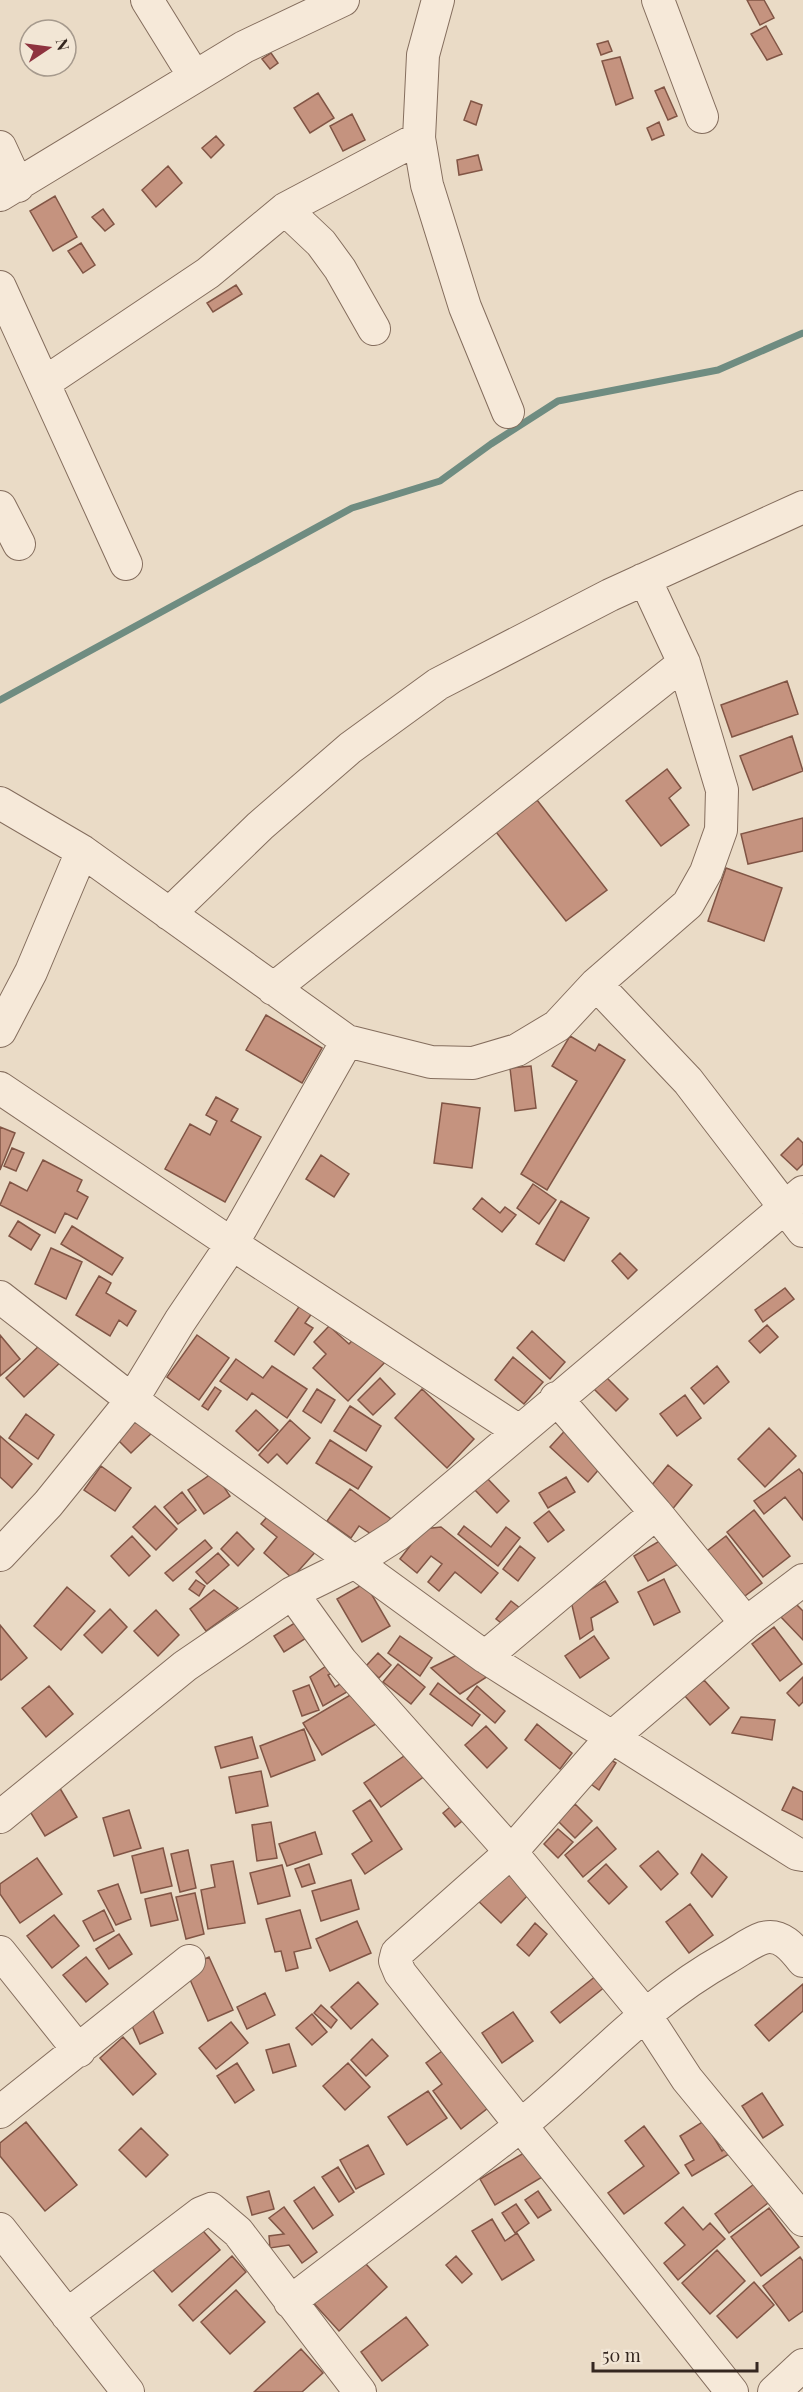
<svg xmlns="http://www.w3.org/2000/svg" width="803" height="2392" font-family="'Playfair Display',serif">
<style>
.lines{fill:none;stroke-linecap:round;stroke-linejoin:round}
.stream{stroke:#6f8c81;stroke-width:7}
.building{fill:#c5937f;stroke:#815545;stroke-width:1.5}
.minor-casing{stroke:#846d5d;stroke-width:34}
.minor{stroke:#f6e9d9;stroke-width:32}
</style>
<rect width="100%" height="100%" fill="#eadbc6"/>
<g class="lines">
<path class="stream" d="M 0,700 L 352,508 L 440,481 L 491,444 L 558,401 L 718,370 L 803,333"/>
</g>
<path class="building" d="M 747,0 L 764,0 L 774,18 L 760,25 Z
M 766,26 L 782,54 L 767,60 L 751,34 Z
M 608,41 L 612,51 L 601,55 L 597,44 Z
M 271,53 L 278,63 L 270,69 L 262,59 Z
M 620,57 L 633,98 L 616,105 L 602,61 Z
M 664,87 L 677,116 L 668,120 L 655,91 Z
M 318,93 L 334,118 L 310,133 L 294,108 Z
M 471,101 L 482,105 L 476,125 L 464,120 Z
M 352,114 L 365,140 L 343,151 L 330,126 Z
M 659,122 L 664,135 L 652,140 L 647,128 Z
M 216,136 L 224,145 L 211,158 L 202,148 Z
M 478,155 L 482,170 L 459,175 L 457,160 Z
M 168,166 L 182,183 L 156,207 L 142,190 Z
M 55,196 L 77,237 L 53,251 L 30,211 Z
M 103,209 L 114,224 L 105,231 L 92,217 Z
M 81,243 L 95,265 L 83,273 L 68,251 Z
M 236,285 L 242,294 L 213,312 L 207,303 Z
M 787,681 L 798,714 L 732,737 L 721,705 Z
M 792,736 L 803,771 L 753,790 L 740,756 Z
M 667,769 L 681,788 L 669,798 L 689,825 L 661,846 L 626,801 Z
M 537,800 L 607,890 L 566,921 L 496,832 Z
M 803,818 L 803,851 L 748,864 L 741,834 Z
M 726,868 L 782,888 L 764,941 L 708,921 Z
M 266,1015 L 322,1048 L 302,1083 L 246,1050 Z
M 570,1036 L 595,1051 L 599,1044 L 625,1060 L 547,1190 L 521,1174 L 577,1081 L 552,1066 Z
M 531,1066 L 536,1108 L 515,1111 L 510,1068 Z
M 216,1097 L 238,1109 L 231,1121 L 261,1137 L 225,1202 L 165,1169 L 190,1124 L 210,1135 L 217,1121 L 206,1115 Z
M 442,1103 L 480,1108 L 472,1168 L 434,1163 Z
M 0,1127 L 15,1133 L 0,1170 Z
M 798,1138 L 803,1143 L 803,1164 L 797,1170 L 781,1155 Z
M 12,1148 L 24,1153 L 16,1171 L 4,1166 Z
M 321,1155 L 349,1174 L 334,1197 L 306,1179 Z
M 43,1160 L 82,1180 L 77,1191 L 88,1197 L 77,1219 L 65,1213 L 55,1233 L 0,1205 L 10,1182 L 27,1191 Z
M 533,1184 L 556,1200 L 539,1224 L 517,1208 Z
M 482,1198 L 500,1213 L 505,1207 L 516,1215 L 502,1232 L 473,1209 Z
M 561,1201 L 589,1218 L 564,1261 L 536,1244 Z
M 18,1221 L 40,1235 L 31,1250 L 9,1236 Z
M 72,1226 L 123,1258 L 112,1275 L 61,1244 Z
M 51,1248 L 82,1262 L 66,1299 L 35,1284 Z
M 620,1253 L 637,1270 L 628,1279 L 612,1261 Z
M 99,1276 L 111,1283 L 106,1293 L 136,1311 L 127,1326 L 119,1320 L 110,1336 L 76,1315 Z
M 785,1288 L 794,1299 L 763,1322 L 755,1310 Z
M 303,1301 L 315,1309 L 305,1323 L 313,1328 L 294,1355 L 275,1341 Z
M 767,1325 L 778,1337 L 760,1353 L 749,1341 Z
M 329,1326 L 349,1344 L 360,1332 L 388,1359 L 348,1401 L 313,1368 L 326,1354 L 314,1342 Z
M 532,1331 L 565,1362 L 550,1379 L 517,1348 Z
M 0,1335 L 20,1359 L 0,1376 Z
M 197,1335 L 229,1358 L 199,1400 L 167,1377 Z
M 46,1339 L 65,1358 L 24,1397 L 6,1378 Z
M 513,1357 L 543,1382 L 524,1404 L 495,1380 Z
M 236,1359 L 263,1378 L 272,1366 L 307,1389 L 287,1418 L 252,1393 L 247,1400 L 220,1381 Z
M 717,1366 L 729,1382 L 704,1404 L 691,1388 Z
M 604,1375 L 628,1399 L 616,1411 L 592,1387 Z
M 380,1378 L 395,1394 L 373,1415 L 358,1400 Z
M 215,1387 L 221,1391 L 208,1410 L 202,1406 Z
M 317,1389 L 335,1400 L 321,1423 L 303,1411 Z
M 422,1389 L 474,1439 L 447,1468 L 395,1418 Z
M 685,1395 L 701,1418 L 677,1436 L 660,1414 Z
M 350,1406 L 381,1426 L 366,1451 L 334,1431 Z
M 256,1410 L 278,1430 L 258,1451 L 236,1431 Z
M 26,1414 L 54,1435 L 38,1459 L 9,1438 Z
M 143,1414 L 157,1428 L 131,1453 L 117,1439 Z
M 290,1420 L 310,1438 L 287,1464 L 277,1454 L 268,1463 L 259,1455 Z
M 571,1424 L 608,1459 L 588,1482 L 550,1447 Z
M 769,1428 L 796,1456 L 765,1487 L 738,1459 Z
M 0,1436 L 32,1464 L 12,1488 L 0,1477 Z
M 330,1440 L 372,1467 L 358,1489 L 316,1463 Z
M 668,1465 L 692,1485 L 671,1511 L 647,1491 Z
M 101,1466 L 131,1488 L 115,1511 L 84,1490 Z
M 799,1469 L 803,1474 L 803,1520 L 785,1497 L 764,1514 L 754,1501 Z
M 214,1472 L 230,1496 L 204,1514 L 188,1490 Z
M 485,1476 L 509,1501 L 497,1513 L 473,1488 Z
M 566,1477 L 575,1492 L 548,1508 L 539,1493 Z
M 350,1489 L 391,1519 L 377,1538 L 359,1526 L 351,1538 L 327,1521 Z
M 182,1492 L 196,1510 L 178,1524 L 164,1507 Z
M 155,1506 L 177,1529 L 156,1550 L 133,1527 Z
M 273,1510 L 318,1549 L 292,1578 L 264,1553 L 277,1537 L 261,1524 Z
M 754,1510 L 790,1556 L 763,1577 L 727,1532 Z
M 549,1511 L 564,1530 L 548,1542 L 534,1523 Z
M 464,1526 L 491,1547 L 506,1527 L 520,1538 L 498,1566 L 458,1534 Z
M 441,1527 L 498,1573 L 481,1593 L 455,1572 L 439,1591 L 428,1582 L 442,1564 L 431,1556 L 417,1573 L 400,1559 L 423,1529 Z
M 237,1532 L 254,1549 L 238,1566 L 221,1549 Z
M 132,1536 L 150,1556 L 129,1576 L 111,1556 Z
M 668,1536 L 682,1562 L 648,1581 L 634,1556 Z
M 726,1536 L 762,1583 L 733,1605 L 698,1558 Z
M 205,1540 L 212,1548 L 173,1581 L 165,1573 Z
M 520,1546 L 535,1558 L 518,1581 L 503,1569 Z
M 218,1553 L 229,1565 L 207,1584 L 196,1572 Z
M 664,1579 L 680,1612 L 654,1625 L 638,1592 Z
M 196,1580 L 205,1586 L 199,1596 L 189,1589 Z
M 605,1581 L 618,1602 L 591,1618 L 593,1630 L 580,1639 L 571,1601 Z
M 365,1583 L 390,1626 L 362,1642 L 337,1599 Z
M 67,1587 L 95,1611 L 61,1650 L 34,1626 Z
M 214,1590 L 238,1608 L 206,1631 L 190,1609 Z
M 511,1601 L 520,1608 L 505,1626 L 496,1619 Z
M 796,1604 L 803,1611 L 803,1640 L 781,1617 Z
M 110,1609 L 127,1627 L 102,1653 L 84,1635 Z
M 156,1610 L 179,1635 L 158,1656 L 134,1631 Z
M 301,1619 L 311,1635 L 284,1652 L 274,1636 Z
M 0,1625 L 27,1658 L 1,1680 L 0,1679 Z
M 774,1627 L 802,1664 L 780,1681 L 752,1644 Z
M 400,1636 L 432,1658 L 420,1676 L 388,1653 Z
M 594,1636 L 609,1658 L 580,1678 L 565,1656 Z
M 465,1651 L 493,1673 L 460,1694 L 431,1668 Z
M 378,1653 L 391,1665 L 379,1678 L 366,1666 Z
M 335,1660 L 340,1668 L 328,1675 L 335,1687 L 347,1680 L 352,1689 L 323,1706 L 310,1677 Z
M 398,1664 L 425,1687 L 411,1704 L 383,1682 Z
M 803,1677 L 803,1702 L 799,1706 L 787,1693 Z
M 704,1680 L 729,1708 L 710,1725 L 685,1696 Z
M 438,1683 L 480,1715 L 472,1726 L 430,1694 Z
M 309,1685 L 319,1710 L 302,1716 L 293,1691 Z
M 49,1686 L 73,1714 L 46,1737 L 22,1708 Z
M 477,1686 L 505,1711 L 495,1723 L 467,1699 Z
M 357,1691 L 376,1724 L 322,1755 L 303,1723 Z
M 741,1717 L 775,1720 L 772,1740 L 732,1733 Z
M 537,1724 L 572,1753 L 560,1769 L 525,1740 Z
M 486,1726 L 507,1748 L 487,1768 L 465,1745 Z
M 304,1729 L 315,1760 L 271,1777 L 260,1746 Z
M 252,1737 L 258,1758 L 221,1768 L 215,1747 Z
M 416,1748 L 432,1771 L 381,1807 L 364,1783 Z
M 603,1755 L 616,1763 L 599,1790 L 581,1777 Z
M 261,1771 L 268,1806 L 236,1813 L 229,1777 Z
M 58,1785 L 77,1817 L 45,1836 L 26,1805 Z
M 793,1787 L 803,1792 L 803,1820 L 782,1810 Z
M 461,1798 L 473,1812 L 455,1827 L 443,1813 Z
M 370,1800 L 402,1849 L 365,1874 L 352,1854 L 372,1841 L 353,1811 Z
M 575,1804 L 592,1821 L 575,1838 L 558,1821 Z
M 129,1810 L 141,1848 L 114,1856 L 103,1818 Z
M 271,1822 L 277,1858 L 257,1861 L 252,1825 Z
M 597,1827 L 616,1849 L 583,1877 L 565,1855 Z
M 558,1829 L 573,1842 L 558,1858 L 544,1844 Z
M 315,1832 L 322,1854 L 287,1866 L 279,1844 Z
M 163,1848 L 172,1886 L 141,1893 L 132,1856 Z
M 188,1850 L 196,1888 L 180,1892 L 171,1854 Z
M 658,1851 L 678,1874 L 661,1890 L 640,1866 Z
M 702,1854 L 727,1877 L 712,1897 L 691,1873 Z
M 37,1858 L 62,1894 L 20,1923 L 0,1894 L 0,1884 Z
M 233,1861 L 245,1923 L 208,1929 L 201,1890 L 215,1887 L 211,1865 Z
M 502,1863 L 531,1892 L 501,1923 L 471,1894 Z
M 309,1864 L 315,1883 L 302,1887 L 295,1869 Z
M 606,1864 L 627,1887 L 609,1904 L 588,1881 Z
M 282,1865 L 290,1896 L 258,1904 L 250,1873 Z
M 351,1880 L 359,1909 L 321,1921 L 312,1891 Z
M 118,1884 L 131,1919 L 116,1925 L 98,1891 Z
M 171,1893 L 178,1920 L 151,1926 L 145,1899 Z
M 195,1893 L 204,1934 L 186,1939 L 176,1897 Z
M 690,1904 L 713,1935 L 689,1953 L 666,1922 Z
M 104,1910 L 114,1931 L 94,1941 L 83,1921 Z
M 300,1910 L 311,1948 L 294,1952 L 298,1968 L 286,1971 L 281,1951 L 275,1952 L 266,1919 Z
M 54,1915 L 79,1946 L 52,1968 L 27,1936 Z
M 357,1921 L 371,1953 L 330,1971 L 316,1939 Z
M 535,1923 L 547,1934 L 529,1956 L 517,1945 Z
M 119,1934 L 132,1954 L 109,1969 L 96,1949 Z
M 86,1957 L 108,1984 L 86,2002 L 63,1975 Z
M 209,1957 L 233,2010 L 208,2021 L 185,1968 Z
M 602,1971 L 611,1982 L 560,2023 L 551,2012 Z
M 358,1982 L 378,2004 L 351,2029 L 331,2007 Z
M 803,1984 L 803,2011 L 769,2041 L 755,2025 Z
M 265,1993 L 275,2015 L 247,2029 L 237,2007 Z
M 321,2005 L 337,2020 L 331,2028 L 314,2013 Z
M 152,2008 L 163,2033 L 140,2044 L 129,2019 Z
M 513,2012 L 533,2041 L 502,2063 L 482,2033 Z
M 312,2014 L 327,2032 L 312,2045 L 296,2028 Z
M 231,2022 L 248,2043 L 216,2069 L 199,2048 Z
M 123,2037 L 156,2074 L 133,2095 L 100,2058 Z
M 372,2039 L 388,2056 L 366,2076 L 351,2060 Z
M 289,2044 L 296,2066 L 273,2073 L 266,2050 Z
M 449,2046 L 488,2108 L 461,2129 L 433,2091 L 442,2084 L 426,2063 Z
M 237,2063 L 254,2090 L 235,2103 L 217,2076 Z
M 348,2063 L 370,2087 L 345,2110 L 323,2086 Z
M 428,2091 L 447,2118 L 407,2145 L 388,2117 Z
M 762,2093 L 783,2125 L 763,2138 L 742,2106 Z
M 704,2121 L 722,2151 L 725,2148 L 729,2154 L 692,2176 L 685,2165 L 694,2160 L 680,2136 Z
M 26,2122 L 77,2185 L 45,2211 L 0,2156 L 0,2143 Z
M 644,2126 L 679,2173 L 624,2214 L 608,2193 L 644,2166 L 625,2141 Z
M 141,2128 L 168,2155 L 146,2177 L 119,2150 Z
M 368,2145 L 384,2174 L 356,2189 L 340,2160 Z
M 534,2147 L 549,2173 L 495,2205 L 480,2179 Z
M 338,2167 L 354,2192 L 339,2202 L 322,2177 Z
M 758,2181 L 772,2200 L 729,2233 L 715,2214 Z
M 314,2187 L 333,2215 L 313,2229 L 294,2201 Z
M 269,2191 L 274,2209 L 252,2215 L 247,2197 Z
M 538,2191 L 551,2210 L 538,2218 L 525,2200 Z
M 516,2204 L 529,2223 L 515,2233 L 502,2213 Z
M 284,2207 L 317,2252 L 302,2263 L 289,2245 L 270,2248 L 269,2236 L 284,2234 L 269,2218 Z
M 683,2207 L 703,2230 L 710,2223 L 725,2239 L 678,2280 L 664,2263 L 685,2245 L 665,2223 Z
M 769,2208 L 799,2247 L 761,2276 L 731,2237 Z
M 492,2219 L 505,2241 L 517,2233 L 534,2260 L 502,2280 L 472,2231 Z
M 196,2223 L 220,2250 L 172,2292 L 148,2264 Z
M 717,2250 L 745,2281 L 710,2314 L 682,2283 Z
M 355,2252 L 387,2287 L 339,2331 L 308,2297 Z
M 232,2256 L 246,2272 L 193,2321 L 179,2305 Z
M 456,2256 L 472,2274 L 462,2283 L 446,2265 Z
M 800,2257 L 803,2261 L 803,2311 L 789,2321 L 763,2286 Z
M 754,2282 L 774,2305 L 737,2338 L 717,2316 Z
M 236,2290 L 265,2322 L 230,2354 L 201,2322 Z
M 406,2317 L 428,2345 L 382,2381 L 361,2352 Z
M 301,2349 L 323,2373 L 302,2392 L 254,2392 Z"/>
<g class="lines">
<defs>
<path id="minor" d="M 147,0 L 194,76
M 438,0 L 423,55 L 419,138 L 427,185 L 465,307 L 508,412
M 658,0 L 702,117
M 0,147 L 18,186
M 0,195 L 244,47 L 343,0
M 285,209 L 321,243 L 340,269 L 374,329
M 0,287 L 126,564
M 44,383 L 208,273 L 285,209 L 419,138
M 0,507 L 19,544
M 0,803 L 82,851 L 347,1041 L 431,1062 L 473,1063 L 517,1050 L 557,1026 L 596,984 L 688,904 L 706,872 L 721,830 L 722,790 L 684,663 L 651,592 L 642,580
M 169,914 L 260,826 L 350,748 L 438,684 L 610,595 L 803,507
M 596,984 L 688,1081 L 803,1231
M 273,989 L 684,663
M 0,1031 L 31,972 L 82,851
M 0,1088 L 232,1244 L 519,1431
M 0,1297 L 132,1400 L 485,1657 L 797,1854 L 803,1855
M 556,1398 L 656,1513 L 746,1623
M 0,1555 L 48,1504 L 132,1400 L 180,1321 L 232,1244 L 347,1041
M 292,1593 L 341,1661 L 511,1852 L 644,2013 L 687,2079 L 803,2220
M 485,1657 L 656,1513
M 0,1817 L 185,1666 L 292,1593 L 353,1563 L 397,1535 L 803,1192
M 0,1952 L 79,2051
M 0,2112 L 189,1961
M 0,2229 L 128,2392
M 290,2302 C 366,2243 445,2186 520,2126 C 590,2069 647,2002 727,1958 C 738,1952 751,1942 763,1938 C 781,1933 793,1948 803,1961
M 67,2315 L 201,2213 L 211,2209 L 238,2232 L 360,2392
M 732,2392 L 400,1973 L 395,1961 L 397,1953 L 511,1852 L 611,1738 L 746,1623 L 803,1580
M 774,2392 L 803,2365"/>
</defs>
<use href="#minor" class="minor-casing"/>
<use href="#minor" class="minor"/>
</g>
<g transform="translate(48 48) rotate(77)"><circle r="28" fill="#f2e6d5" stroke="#a69a8d" stroke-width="1.5"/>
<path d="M0-4.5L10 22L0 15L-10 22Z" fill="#8e333f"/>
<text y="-9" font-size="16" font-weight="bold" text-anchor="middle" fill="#352720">N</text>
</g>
<path d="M593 2362v9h164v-9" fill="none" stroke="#352720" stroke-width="3"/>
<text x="602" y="2362" font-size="18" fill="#352720" stroke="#f2e6d5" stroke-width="4.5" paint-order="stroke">50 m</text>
</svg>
